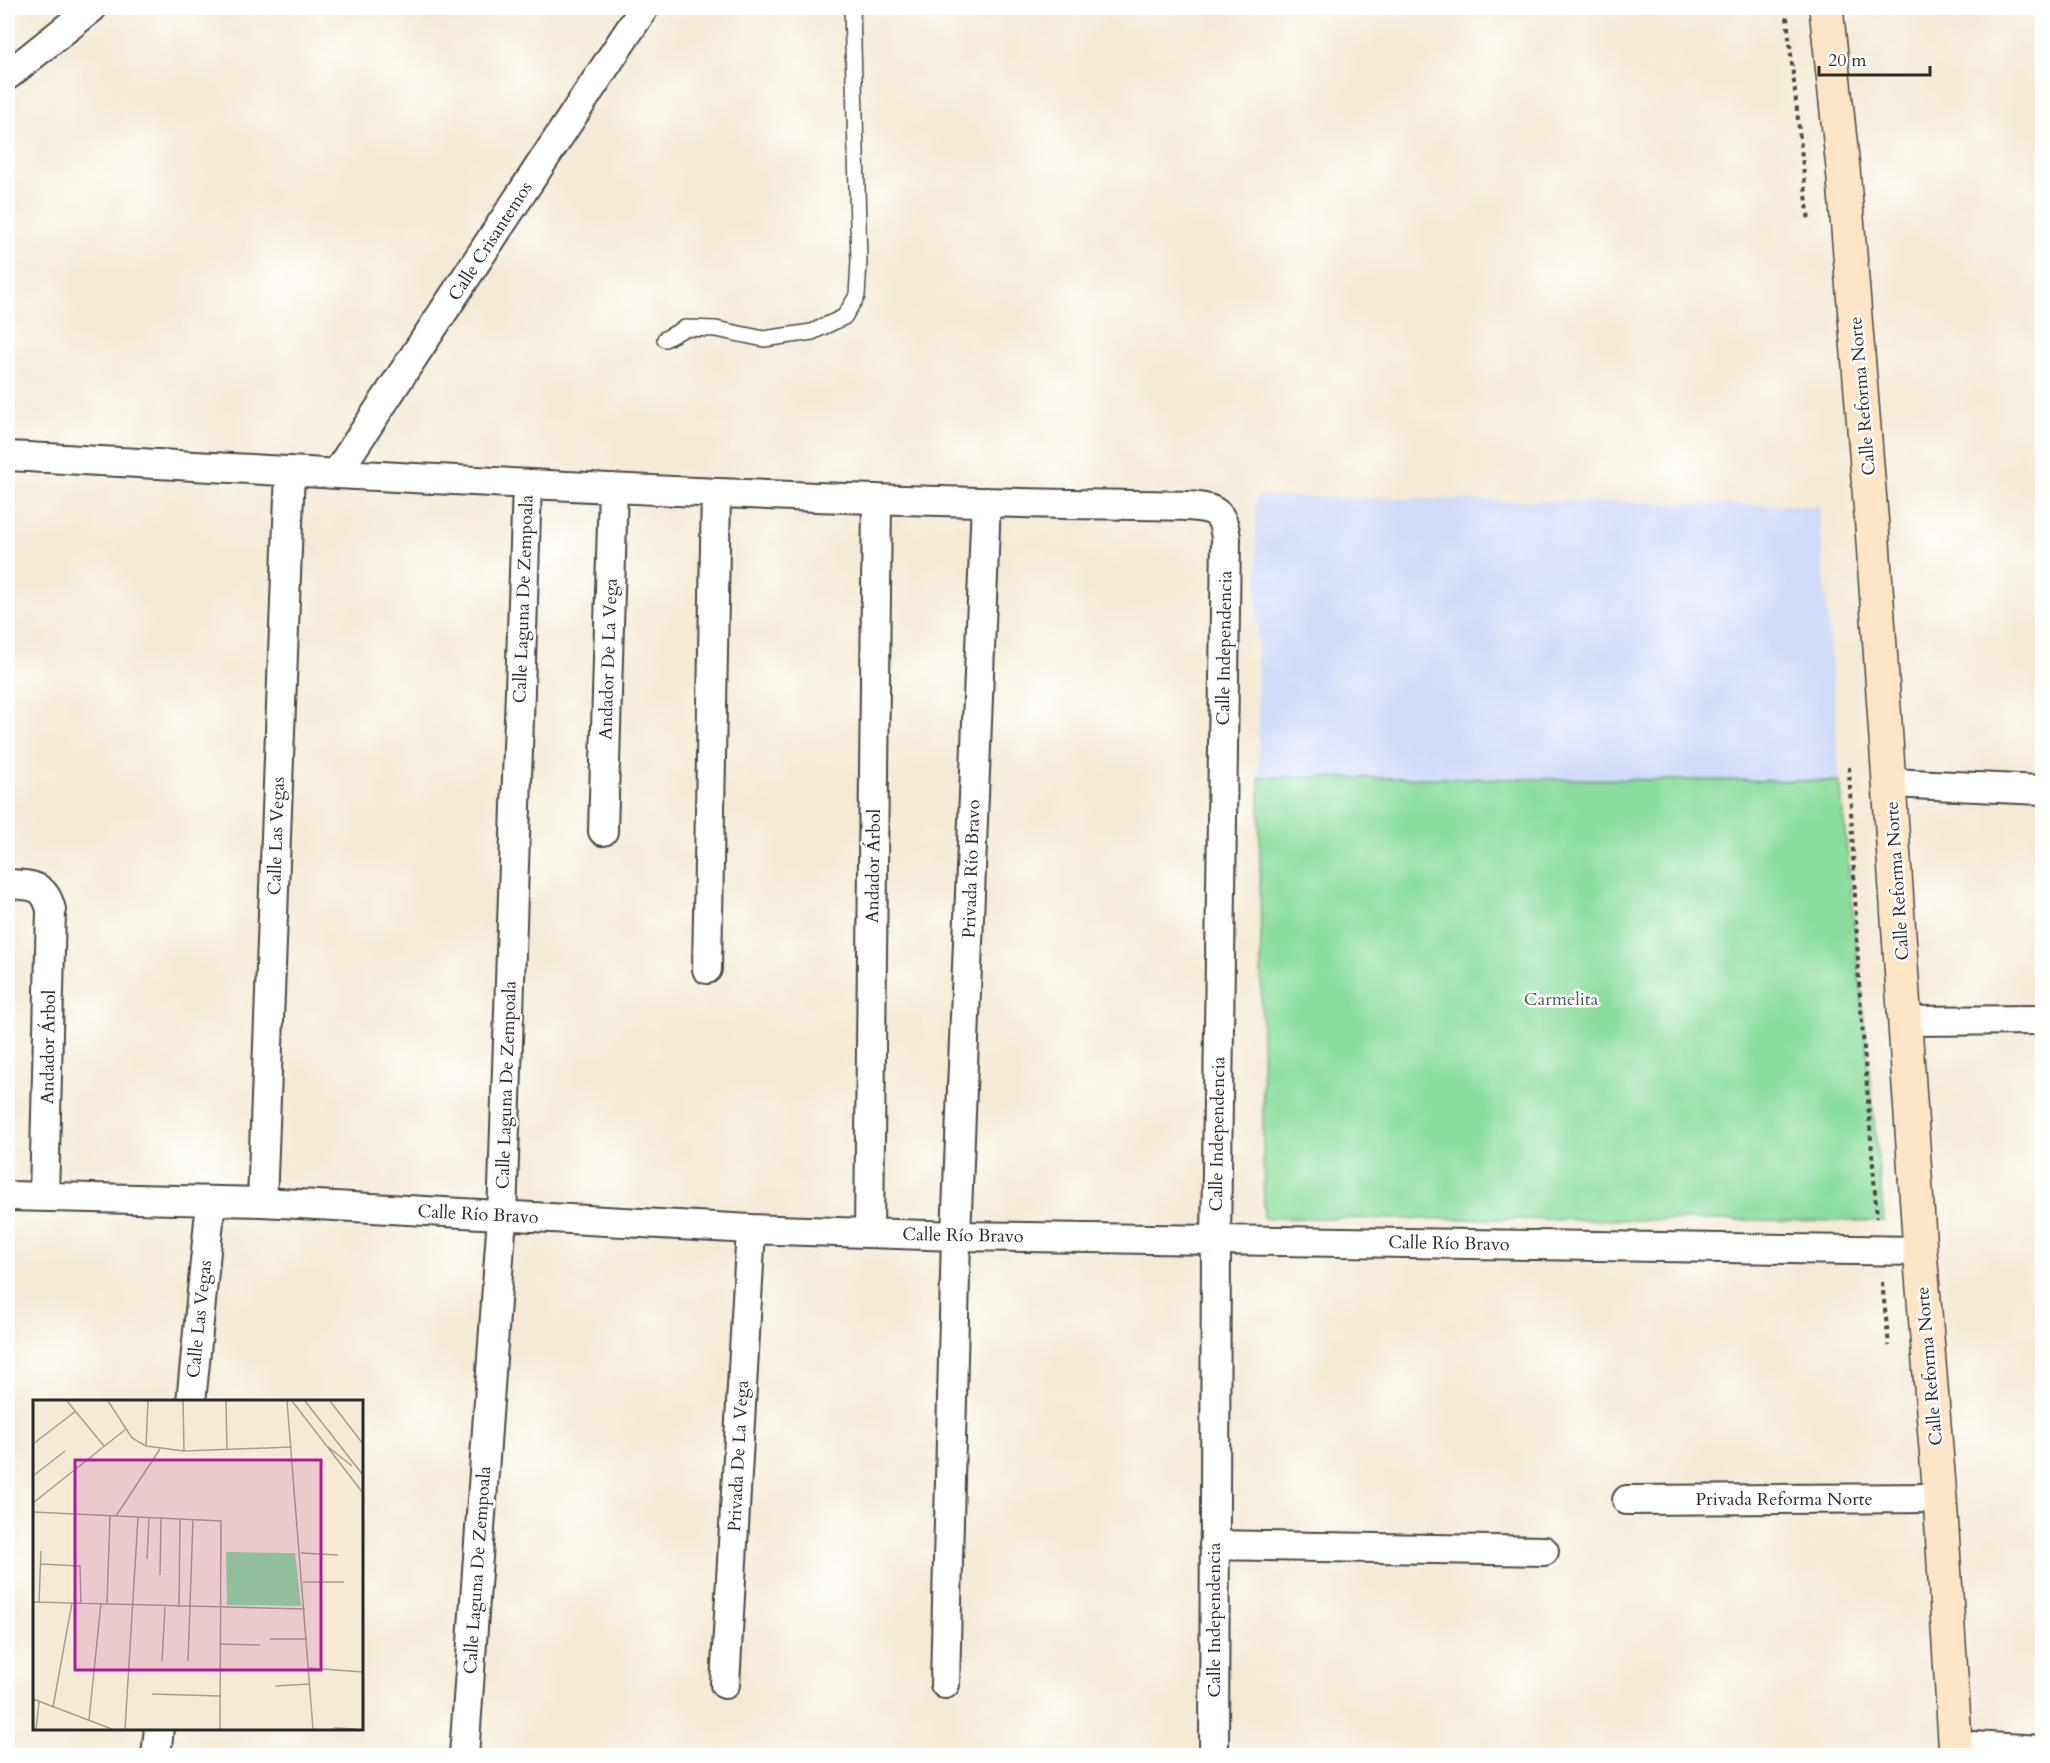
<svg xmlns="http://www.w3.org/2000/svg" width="2050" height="1763" font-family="Cardo,serif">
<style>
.built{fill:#d0daf9}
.green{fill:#8bdd9e;stroke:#5b8464;stroke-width:1.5}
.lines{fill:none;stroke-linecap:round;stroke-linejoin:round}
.lane-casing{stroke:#494844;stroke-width:18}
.street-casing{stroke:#494844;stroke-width:32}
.secondary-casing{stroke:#494844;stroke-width:36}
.path{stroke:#494844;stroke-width:4;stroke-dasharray:4.5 4.5;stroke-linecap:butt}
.lane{stroke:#fff;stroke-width:15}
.street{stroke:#fff;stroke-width:28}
.secondary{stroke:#fee5c5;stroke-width:33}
.labels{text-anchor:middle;stroke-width:5;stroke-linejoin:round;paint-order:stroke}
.street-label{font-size:18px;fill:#2b2b2b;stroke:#fff}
.park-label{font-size:18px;fill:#48604e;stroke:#fff}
.inset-road{fill:none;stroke:#a49e91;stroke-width:1.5}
.view{fill:#b5179e;fill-opacity:0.15;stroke:#b5179e;stroke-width:3}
.inset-edge{fill:none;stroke:#2b2b2b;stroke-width:3}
</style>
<rect width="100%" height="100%" fill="#fff"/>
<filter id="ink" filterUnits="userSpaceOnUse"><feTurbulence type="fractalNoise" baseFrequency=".0167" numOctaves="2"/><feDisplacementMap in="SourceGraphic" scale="12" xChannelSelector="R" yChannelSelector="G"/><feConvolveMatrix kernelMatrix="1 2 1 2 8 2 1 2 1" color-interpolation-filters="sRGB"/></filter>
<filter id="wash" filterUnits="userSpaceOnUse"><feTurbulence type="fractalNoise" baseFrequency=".008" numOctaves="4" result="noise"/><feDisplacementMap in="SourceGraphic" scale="24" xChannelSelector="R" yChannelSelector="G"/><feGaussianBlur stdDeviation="1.35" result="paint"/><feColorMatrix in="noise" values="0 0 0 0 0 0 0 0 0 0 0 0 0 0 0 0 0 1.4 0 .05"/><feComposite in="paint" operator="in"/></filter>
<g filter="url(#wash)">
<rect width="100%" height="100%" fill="#f4ead5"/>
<path class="built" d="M 1256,496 L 1819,506 L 1840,781 L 1259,777 Z"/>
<path class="green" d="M 1259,777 L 1840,781 L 1884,1221 L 1264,1218 Z"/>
</g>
<g filter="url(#ink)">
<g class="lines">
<defs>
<path id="lane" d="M 665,339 L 685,328 L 716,329 L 764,339 L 812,332 L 844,317 L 857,296 L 859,261 L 852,8"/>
<path id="street" d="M 8,75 L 92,8
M 8,456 C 296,471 585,489 874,499 C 978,503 1084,504 1188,506 C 1215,508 1223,511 1226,539 L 1216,1239 L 1214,1756
M 336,474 L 644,8
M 1890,783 L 2042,790
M 603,831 L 613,488
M 8,884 C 31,885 45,884 51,910 L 44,1197
M 707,969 L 716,493
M 1906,1021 L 2042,1020
M 8,1196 L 262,1202 L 751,1229 L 956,1236 L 1920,1251
M 262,1202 L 290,471
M 869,1232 L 877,499
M 191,1402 L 211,1201
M 1627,1500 L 1940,1498
M 1214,1545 L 1544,1551
M 725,1684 L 751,1229
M 945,1684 L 956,1236 L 986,502
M 1955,1745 L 2042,1750
M 156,1756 L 159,1728
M 464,1756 L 502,1216 L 527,485"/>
<path id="secondary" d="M 1826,8 L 1843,168 L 1872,527 L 1920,1251 L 1940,1498 L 1956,1756"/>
</defs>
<use href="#lane" class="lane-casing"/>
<use href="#street" class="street-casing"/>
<use href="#secondary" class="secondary-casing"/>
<path class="path" d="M 1786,8 L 1809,222
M 1849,767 L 1859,983 L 1877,1218
M 1882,1282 L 1889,1346"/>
<use href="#lane" class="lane"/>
<use href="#street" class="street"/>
<use href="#secondary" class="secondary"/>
</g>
</g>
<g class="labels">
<g class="street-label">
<text transform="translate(490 241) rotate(-57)" y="6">Calle Crisantemos</text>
<text transform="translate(1862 396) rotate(-95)" y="6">Calle Reforma Norte</text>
<text transform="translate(523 599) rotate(-88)" y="6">Calle Laguna De Zempoala</text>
<text transform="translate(1224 648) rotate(-89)" y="6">Calle Independencia</text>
<text transform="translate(608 659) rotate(-88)" y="6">Andador De La Vega</text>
<text transform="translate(276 836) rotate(-88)" y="6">Calle Las Vegas</text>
<text transform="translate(873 866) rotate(-89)" y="6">Andador Árbol</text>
<text transform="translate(971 869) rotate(-88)" y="6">Privada Río Bravo</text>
<text transform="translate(1897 881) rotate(-94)" y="6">Calle Reforma Norte</text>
<text transform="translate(48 1047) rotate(-89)" y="6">Andador Árbol</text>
<text transform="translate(506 1085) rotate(-88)" y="6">Calle Laguna De Zempoala</text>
<text transform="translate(1217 1134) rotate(-89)" y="6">Calle Independencia</text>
<text transform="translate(478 1214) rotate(3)" y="6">Calle Río Bravo</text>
<text transform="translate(963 1235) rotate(1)" y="6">Calle Río Bravo</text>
<text transform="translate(1449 1243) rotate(1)" y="6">Calle Río Bravo</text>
<text transform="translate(199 1319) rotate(-84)" y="6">Calle Las Vegas</text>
<text transform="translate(1929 1366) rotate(-95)" y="6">Calle Reforma Norte</text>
<text transform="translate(738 1456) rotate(-87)" y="6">Privada De La Vega</text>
<text x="1784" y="1505">Privada Reforma Norte</text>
<text transform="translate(477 1570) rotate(-86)" y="6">Calle Laguna De Zempoala</text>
<text transform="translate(1214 1620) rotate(-90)" y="6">Calle Independencia</text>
</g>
<g class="park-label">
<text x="1561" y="1005">Carmelita</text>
</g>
</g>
<g transform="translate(33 1400)">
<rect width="330" height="330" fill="#f4ead5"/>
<path d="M 193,152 L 262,153 L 268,206 L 194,205 Z" fill="#8bdd9e"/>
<path class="inset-road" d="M 34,1 L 71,46M 75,1 L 99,38 L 113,46 L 151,51 L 259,47M 150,1 L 151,51M 193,1 L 194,50M 254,1 L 280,329M 259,1 L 330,93M 272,1 L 330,75M 297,1 L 330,44M 0,44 L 43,11M 113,46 L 115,1M 294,46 L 319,66M 0,76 L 32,51M 0,103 L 93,29M 0,112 L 188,121 L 187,329M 83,116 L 127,49M 268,153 L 305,155M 114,159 L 116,118M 8,164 L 47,166 L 48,203M 127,175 L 128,119M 270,182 L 311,182M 0,202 L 272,209M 6,202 L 8,151M 74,203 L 77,116M 146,207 L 147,119M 237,239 L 274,239M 188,244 L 227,245M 129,261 L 132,207M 155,261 L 160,120M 276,268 L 330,272M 242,286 L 277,284M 119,294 L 187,296M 0,299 L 79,329M 20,307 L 39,203M 56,320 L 68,203M 301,328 L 323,329M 3,329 L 6,302M 92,329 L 105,118"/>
<path class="view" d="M 42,60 L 288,60 L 288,270 L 42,270 Z"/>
<rect width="330" height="330" class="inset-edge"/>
</g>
<rect width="2050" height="1763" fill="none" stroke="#fff" stroke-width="30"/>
<path d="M1819 66v9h111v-9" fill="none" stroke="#2b2b2b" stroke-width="3"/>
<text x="1828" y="66" font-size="18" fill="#2b2b2b" stroke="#ffffff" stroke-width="4.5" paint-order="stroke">20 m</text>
</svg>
